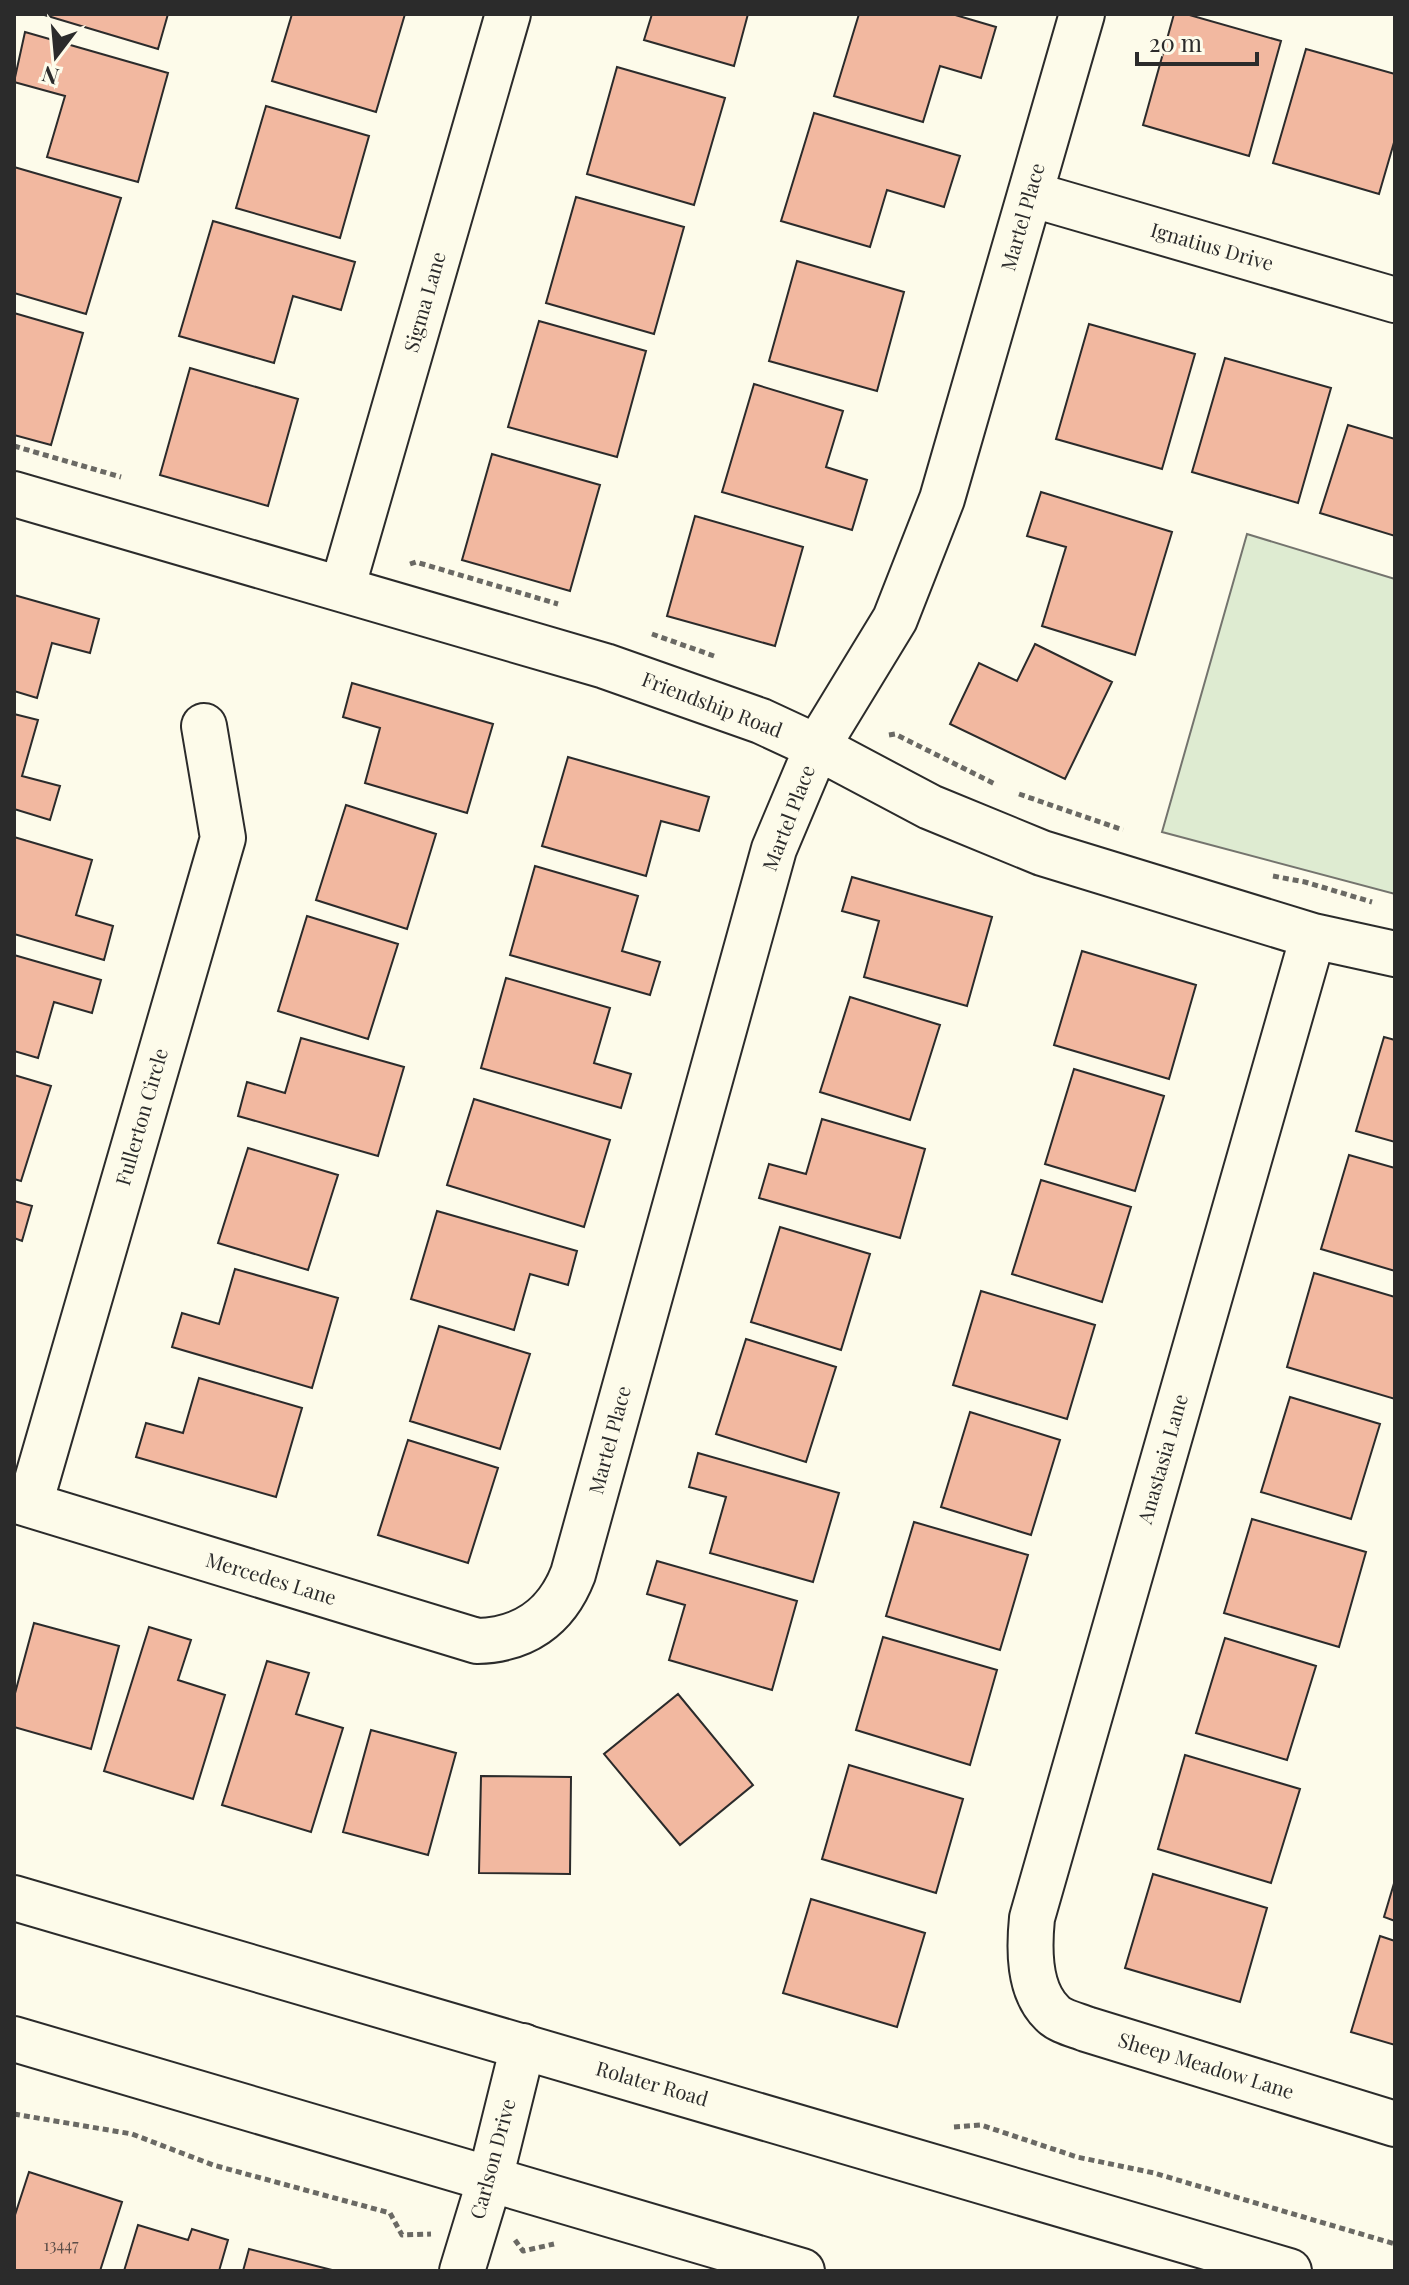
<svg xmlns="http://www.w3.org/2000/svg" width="1409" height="2285" font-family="'Playfair Display',serif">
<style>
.green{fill:#deebd1;stroke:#74746e;stroke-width:2}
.building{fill:#f2b8a0;stroke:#2b2b2b;stroke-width:2}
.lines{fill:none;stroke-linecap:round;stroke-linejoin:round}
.minor-casing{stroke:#2b2b2b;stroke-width:48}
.major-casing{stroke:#2b2b2b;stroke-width:48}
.path{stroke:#6a6964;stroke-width:5;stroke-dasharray:6 4;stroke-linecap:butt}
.minor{stroke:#fdfbea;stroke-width:44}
.major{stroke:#fdfbea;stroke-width:44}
.labels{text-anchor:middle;stroke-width:6;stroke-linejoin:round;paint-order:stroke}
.number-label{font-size:16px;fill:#5d4e48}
.street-label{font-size:20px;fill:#2b2b2b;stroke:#fdfbea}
</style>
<rect width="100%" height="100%" fill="#fdfbea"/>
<path class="green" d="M 1247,534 L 1395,579 L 1395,894 L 1162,832 Z"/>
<path class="building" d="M 41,14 L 168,14 L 158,49 Z
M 292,14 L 405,14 L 376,112 L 272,81 Z
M 652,14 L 748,14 L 734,66 L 644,40 Z
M 859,14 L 952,14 L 996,27 L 981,78 L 940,66 L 923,122 L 834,96 Z
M 1174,14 L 1186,14 L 1281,41 L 1249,156 L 1143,125 Z
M 25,32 L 168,73 L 138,182 L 47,157 L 65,96 L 14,82 Z
M 1306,49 L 1395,74 L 1395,139 L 1379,194 L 1273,163 Z
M 617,67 L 725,98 L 694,205 L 587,174 Z
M 266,106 L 369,136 L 340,238 L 236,208 Z
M 814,113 L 960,156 L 944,207 L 887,190 L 870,247 L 781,221 Z
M 14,167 L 121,198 L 86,314 L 14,293 Z
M 576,197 L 684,227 L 654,334 L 546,303 Z
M 213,221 L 355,262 L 341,310 L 293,296 L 274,363 L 179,336 Z
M 797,261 L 904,292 L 877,391 L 769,361 Z
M 14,313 L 83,333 L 51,445 L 14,435 Z
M 539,321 L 646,351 L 617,457 L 508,427 Z
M 1089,324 L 1195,354 L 1162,469 L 1056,439 Z
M 1225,358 L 1331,388 L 1298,503 L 1192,472 Z
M 190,368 L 298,399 L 268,506 L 160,475 Z
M 754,384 L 843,411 L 826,467 L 867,480 L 852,530 L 722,492 Z
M 1348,425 L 1395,439 L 1395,536 L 1320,513 Z
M 492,454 L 600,485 L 570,591 L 462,560 Z
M 1041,492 L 1172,532 L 1135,655 L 1042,626 L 1066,547 L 1027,536 Z
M 695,516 L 803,547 L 775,646 L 667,616 Z
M 14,595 L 99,619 L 90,653 L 52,643 L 37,698 L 14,691 Z
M 1035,644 L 1112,682 L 1065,779 L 950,724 L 979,663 L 1017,681 Z
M 352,683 L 493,724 L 467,813 L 365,783 L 380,728 L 343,717 Z
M 14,714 L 38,720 L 22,776 L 60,786 L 50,820 L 14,809 Z
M 568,757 L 709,797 L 699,831 L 661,821 L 646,876 L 542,846 Z
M 346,805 L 436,834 L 407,929 L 316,900 Z
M 14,837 L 92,860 L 76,915 L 113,926 L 104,960 L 14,934 Z
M 535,866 L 638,896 L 622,951 L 660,962 L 650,995 L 510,955 Z
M 852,877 L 992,917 L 967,1006 L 864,977 L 879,921 L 842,911 Z
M 307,916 L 398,944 L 368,1039 L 278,1011 Z
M 1082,951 L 1196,985 L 1169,1079 L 1054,1045 Z
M 14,955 L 101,980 L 92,1013 L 54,1002 L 38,1058 L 14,1051 Z
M 506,978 L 610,1008 L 594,1063 L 631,1074 L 621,1108 L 481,1068 Z
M 850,997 L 940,1025 L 910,1120 L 820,1092 Z
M 1384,1037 L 1395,1040 L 1395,1142 L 1356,1131 Z
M 301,1038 L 404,1067 L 378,1156 L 238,1116 L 247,1082 L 285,1093 Z
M 1074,1069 L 1164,1096 L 1135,1191 L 1045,1164 Z
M 14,1075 L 51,1086 L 21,1181 L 14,1179 Z
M 474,1099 L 610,1140 L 584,1227 L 447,1185 Z
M 822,1119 L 925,1149 L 900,1238 L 759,1198 L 769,1164 L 806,1174 Z
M 248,1148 L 338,1175 L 308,1270 L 218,1243 Z
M 1349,1155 L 1395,1168 L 1395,1271 L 1321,1249 Z
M 1041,1180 L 1131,1207 L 1102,1302 L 1012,1274 Z
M 14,1201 L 32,1206 L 22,1241 L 14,1238 Z
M 437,1211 L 577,1251 L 568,1285 L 530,1274 L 514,1330 L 411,1299 Z
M 780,1227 L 870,1254 L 841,1350 L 751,1322 Z
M 235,1269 L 338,1298 L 312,1388 L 172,1347 L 182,1313 L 219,1324 Z
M 1314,1273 L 1395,1297 L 1395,1399 L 1287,1367 Z
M 981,1291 L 1095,1325 L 1067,1419 L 953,1385 Z
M 439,1326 L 530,1354 L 500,1449 L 410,1421 Z
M 746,1339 L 836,1367 L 806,1462 L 716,1434 Z
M 199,1378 L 302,1408 L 276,1497 L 136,1457 L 146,1423 L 183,1433 Z
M 1290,1397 L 1380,1424 L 1351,1519 L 1261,1492 Z
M 970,1412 L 1060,1440 L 1031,1535 L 941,1507 Z
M 408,1440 L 498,1468 L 468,1563 L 378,1535 Z
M 698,1453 L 839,1493 L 813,1582 L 710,1553 L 726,1497 L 689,1487 Z
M 1252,1519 L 1366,1552 L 1339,1647 L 1224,1613 Z
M 914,1522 L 1028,1555 L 1000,1650 L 886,1616 Z
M 657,1561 L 797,1601 L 772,1690 L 669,1660 L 685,1605 L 647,1594 Z
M 34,1623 L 119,1646 L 91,1749 L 14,1727 L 14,1697 Z
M 149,1627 L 191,1640 L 178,1680 L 225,1695 L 193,1799 L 104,1771 Z
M 883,1637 L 997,1670 L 970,1765 L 856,1730 Z
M 1225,1638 L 1316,1666 L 1287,1760 L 1196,1733 Z
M 267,1661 L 309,1673 L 296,1714 L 343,1728 L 311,1832 L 222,1805 Z
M 678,1694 L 753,1785 L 680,1845 L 604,1754 Z
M 371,1730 L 456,1753 L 428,1855 L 343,1832 Z
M 1185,1755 L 1300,1789 L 1271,1883 L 1158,1849 Z
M 849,1765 L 963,1799 L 936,1893 L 822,1859 Z
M 481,1776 L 571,1777 L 570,1874 L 479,1873 Z
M 1153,1874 L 1267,1908 L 1240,2002 L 1125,1968 Z
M 1395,1880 L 1395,1921 L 1384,1917 Z
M 811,1899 L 925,1933 L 897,2027 L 783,1993 Z
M 1380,1936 L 1395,1941 L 1395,2045 L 1351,2032 Z
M 29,2172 L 122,2202 L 100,2271 L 14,2271 L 14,2218 Z
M 138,2225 L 188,2240 L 192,2229 L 228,2240 L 219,2271 L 124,2271 Z
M 249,2249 L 336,2271 L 243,2271 Z"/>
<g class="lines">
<defs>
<path id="minor" d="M 1030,194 L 1395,300
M 14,494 L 605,666 L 761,721 L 817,747 L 930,807 L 1042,853 L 1313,936 L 1395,954
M 342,589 L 508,14
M 1313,936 L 1032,1918 C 1029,1948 1028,1990 1052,2013 C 1059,2021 1076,2025 1086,2029 L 1395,2124
M 14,1500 L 477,1641 C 523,1640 556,1618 573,1574 L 774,849 L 817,747 L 895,619 L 942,499 L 1082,14
M 30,1504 L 223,838 L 204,726
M 462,2271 L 490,2179 L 523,2046"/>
<path id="major" d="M 14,1898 L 1289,2271
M 14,2039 L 802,2271"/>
</defs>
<use href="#minor" class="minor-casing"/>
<use href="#major" class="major-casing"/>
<path class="path" d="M 14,446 L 121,477
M 410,564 L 416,562 L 558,604
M 652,634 L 714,656
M 889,735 L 895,734 L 995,784
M 1019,794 L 1123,830
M 1273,876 L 1305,882 L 1372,902
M 14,2114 L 132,2134 L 213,2165 L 390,2213 L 402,2235 L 431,2234
M 954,2127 L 981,2125 L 1077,2157 L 1154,2173 L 1395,2244
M 515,2240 L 523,2251 L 554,2244"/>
<use href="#minor" class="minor"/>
<use href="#major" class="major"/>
</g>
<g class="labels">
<g class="number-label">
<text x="61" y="2251">13447</text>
</g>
<g class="street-label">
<text transform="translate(1023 217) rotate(-74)" y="7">Martel Place</text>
<text transform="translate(1212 247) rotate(16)" y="7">Ignatius Drive</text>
<text transform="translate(425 302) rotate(-74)" y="7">Sigma Lane</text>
<text transform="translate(712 705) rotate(21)" y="7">Friendship Road</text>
<text transform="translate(789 818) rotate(-69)" y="7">Martel Place</text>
<text transform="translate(142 1117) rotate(-74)" y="7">Fullerton Circle</text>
<text transform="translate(610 1440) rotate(-75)" y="7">Martel Place</text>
<text transform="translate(1163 1459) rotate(-74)" y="7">Anastasia Lane</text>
<text transform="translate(271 1579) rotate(17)" y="7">Mercedes Lane</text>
<text transform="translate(1206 2066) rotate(17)" y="7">Sheep Meadow Lane</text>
<text transform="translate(652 2084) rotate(16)" y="7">Rolater Road</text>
<text transform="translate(493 2159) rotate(-75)" y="7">Carlson Drive</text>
</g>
</g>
<rect width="1409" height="2285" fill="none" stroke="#2b2b2b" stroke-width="32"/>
<g transform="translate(56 56) rotate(196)" stroke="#fdfbea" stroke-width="6" paint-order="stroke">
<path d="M0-6L14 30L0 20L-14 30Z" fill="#2b2b2b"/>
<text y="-12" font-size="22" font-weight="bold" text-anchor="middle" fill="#2b2b2b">N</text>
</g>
<path d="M1137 52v12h120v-12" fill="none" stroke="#2b2b2b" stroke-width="4"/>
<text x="1149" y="52" font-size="24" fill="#2b2b2b" stroke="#fdfbea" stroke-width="6" paint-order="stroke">20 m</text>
</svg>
